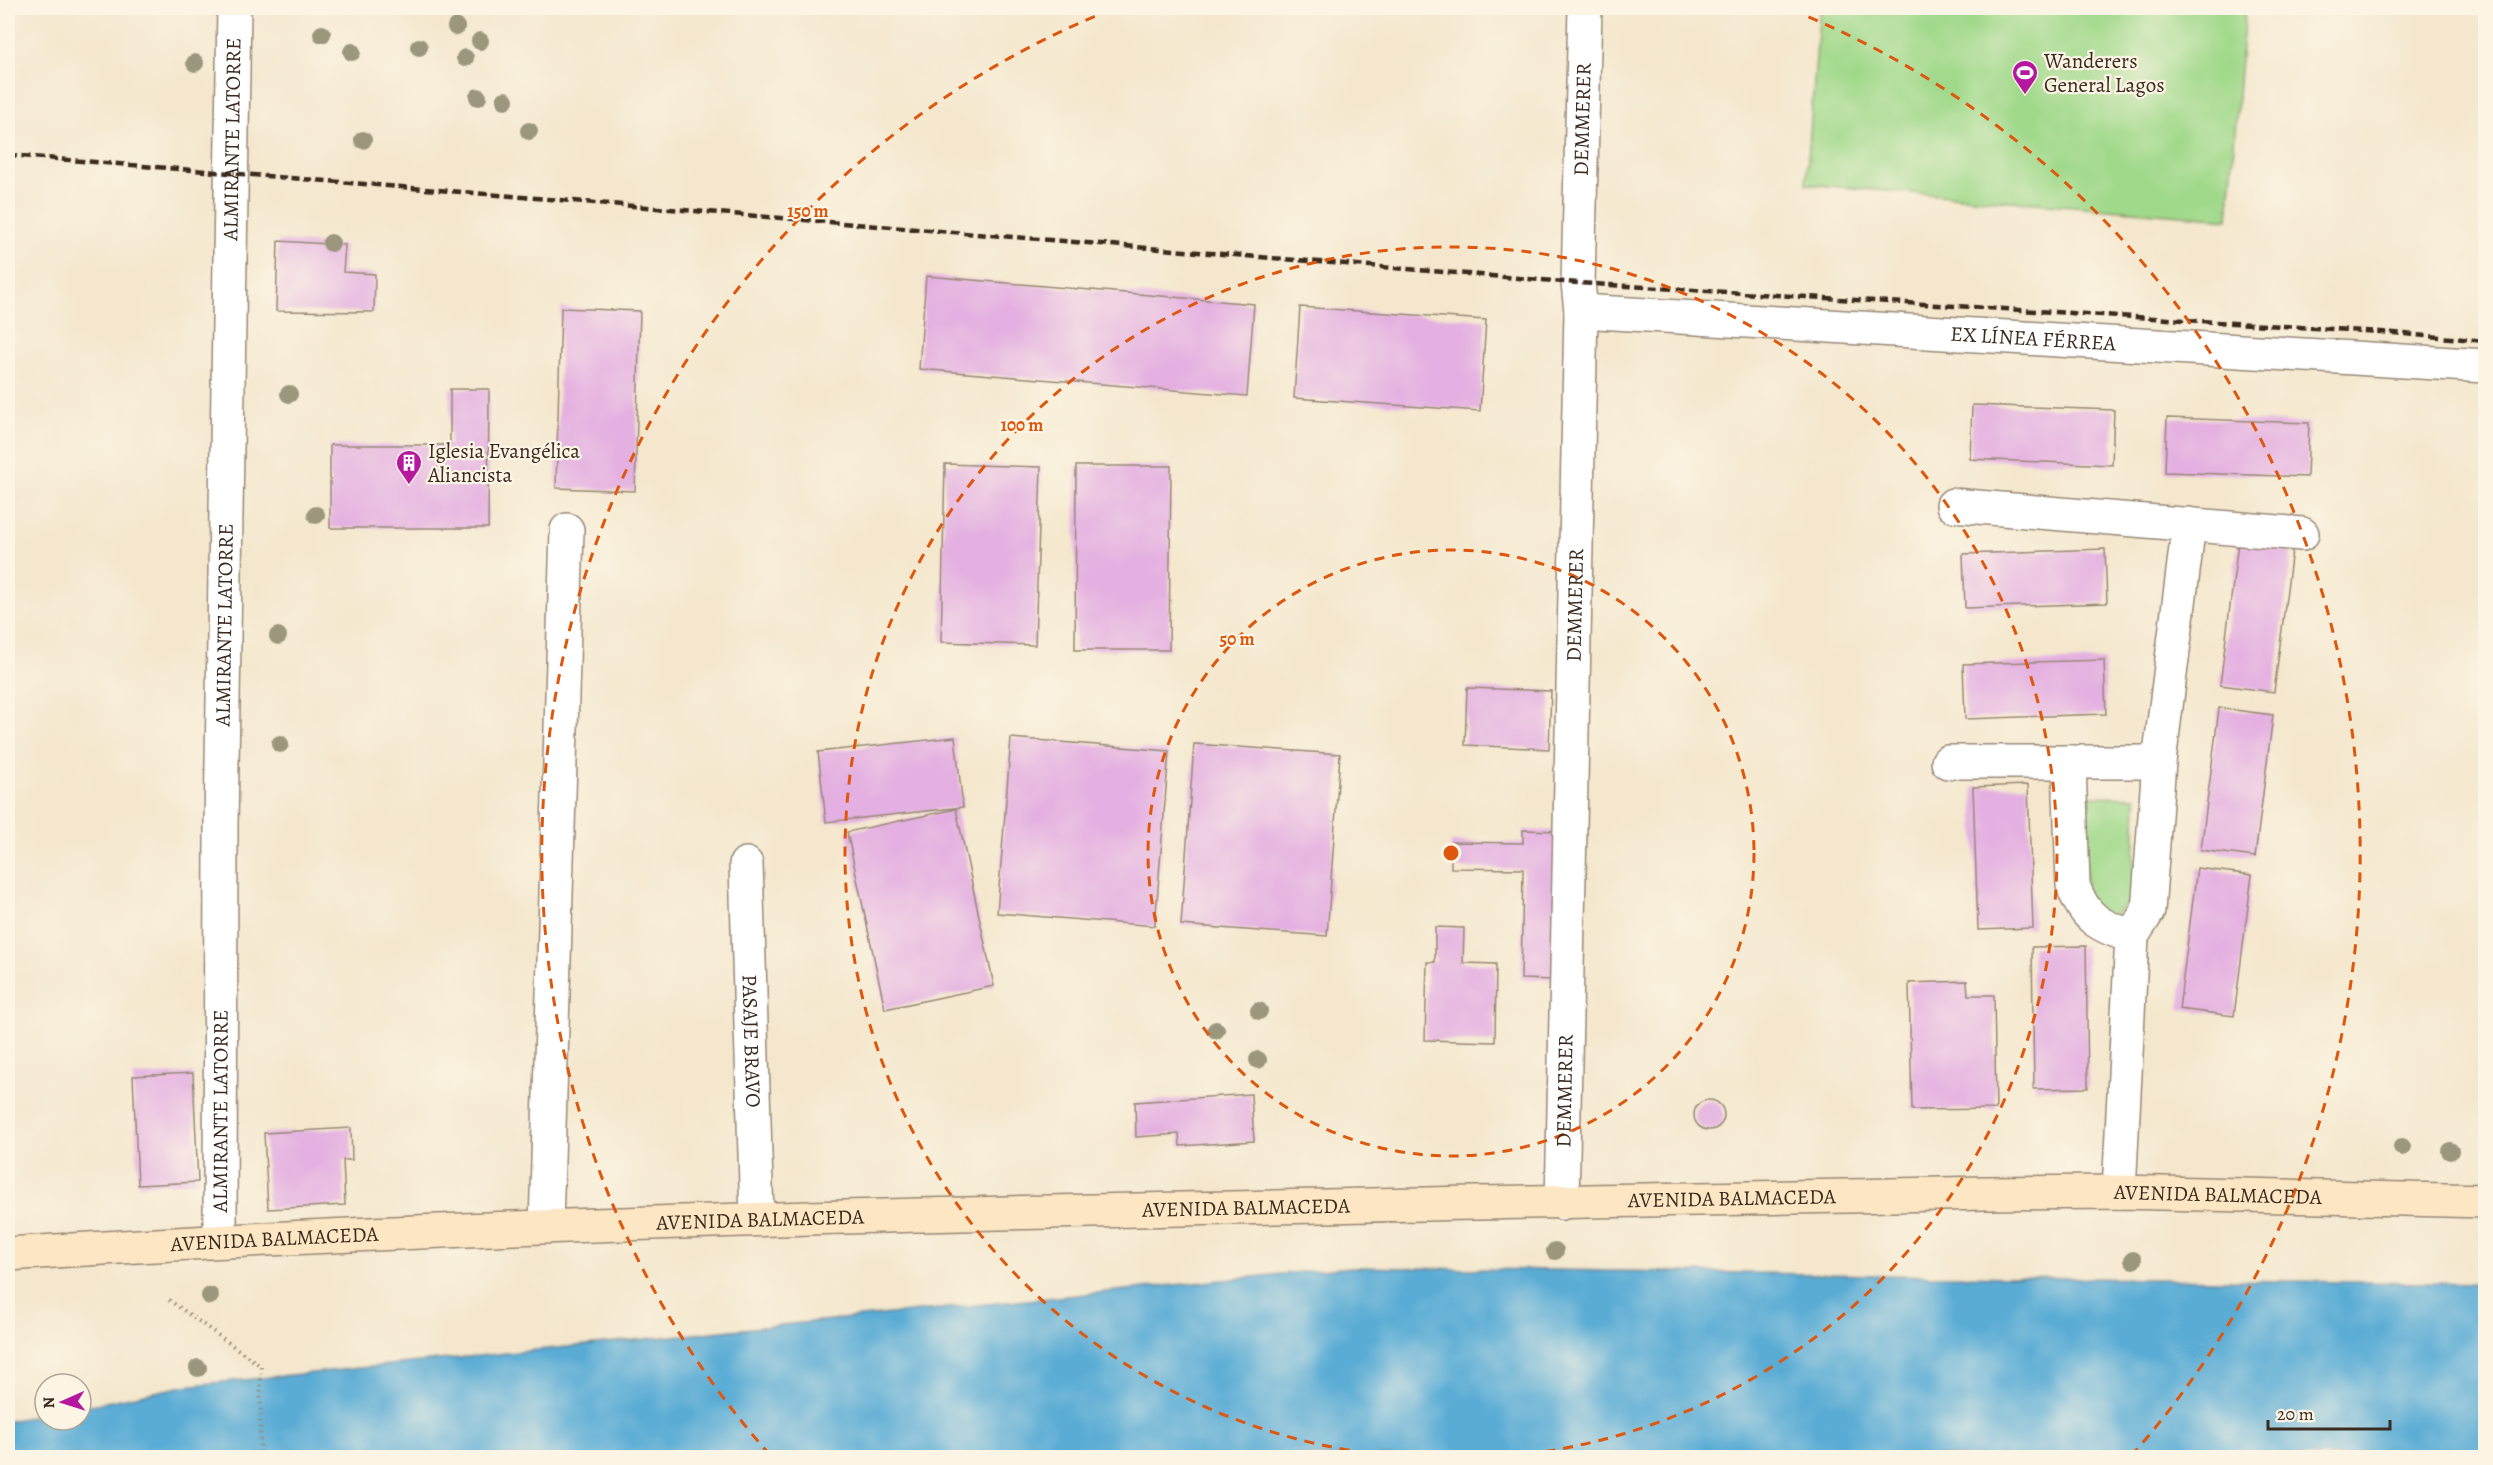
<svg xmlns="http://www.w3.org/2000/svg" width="2493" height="1465" font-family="Alegreya,serif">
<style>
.green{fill:#a1d98b;stroke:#6e8254;stroke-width:1.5}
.water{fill:#5aacd5;stroke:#4a6b7a;stroke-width:1.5}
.building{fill:#e4b0e1}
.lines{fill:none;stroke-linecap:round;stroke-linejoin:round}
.minor-casing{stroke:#988876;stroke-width:36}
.secondary-casing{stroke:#988876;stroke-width:36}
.path{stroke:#988876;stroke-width:4;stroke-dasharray:1.5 4.5;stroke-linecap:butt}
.minor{stroke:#fff;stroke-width:33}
.secondary{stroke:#fce6c4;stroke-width:33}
.rail{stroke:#3b2a1e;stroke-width:4.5;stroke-dasharray:9 4.5;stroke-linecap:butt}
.tree{fill:#9c977c}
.ring{fill:none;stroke:#df570d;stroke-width:3;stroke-dasharray:10 8}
.labels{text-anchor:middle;stroke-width:4.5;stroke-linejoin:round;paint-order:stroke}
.poi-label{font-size:21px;fill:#3b2a1e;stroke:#fcf5e5;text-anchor:start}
.street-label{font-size:21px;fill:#3b2a1e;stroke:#fcf5e5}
.centre{fill:#df570d;stroke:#fcf5e5;stroke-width:3}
.ring-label{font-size:18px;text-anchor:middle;font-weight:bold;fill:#df570d;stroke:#fcf5e5;stroke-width:4.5;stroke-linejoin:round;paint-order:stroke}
</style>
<rect width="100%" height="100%" fill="#fcf5e5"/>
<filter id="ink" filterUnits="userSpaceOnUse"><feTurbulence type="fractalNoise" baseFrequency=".0167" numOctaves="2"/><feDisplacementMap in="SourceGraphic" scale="12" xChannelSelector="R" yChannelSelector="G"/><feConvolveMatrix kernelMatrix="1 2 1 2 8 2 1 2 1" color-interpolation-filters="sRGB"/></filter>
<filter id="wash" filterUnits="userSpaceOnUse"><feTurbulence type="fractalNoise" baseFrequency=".008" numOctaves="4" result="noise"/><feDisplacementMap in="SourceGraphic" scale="24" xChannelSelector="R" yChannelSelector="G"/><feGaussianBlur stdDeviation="1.35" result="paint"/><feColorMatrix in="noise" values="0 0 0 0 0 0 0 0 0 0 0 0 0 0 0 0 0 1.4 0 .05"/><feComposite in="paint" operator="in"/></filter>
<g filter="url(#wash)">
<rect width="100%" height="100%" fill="#f4e7cd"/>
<path class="green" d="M 1820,8 L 2245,8 L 2228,219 L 1806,184 Z
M 2083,796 L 2136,797 L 2133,900 L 2110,917 L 2087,904 Z"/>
<path class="water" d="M 1351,1267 L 2485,1284 L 2485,1457 L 8,1457 L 8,1421 L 45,1414 L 45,1420 L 81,1420 L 81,1407 L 184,1386 Z"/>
<g id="blocks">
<path class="building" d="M 278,241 L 345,245 L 343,272 L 375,274 L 374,312 L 276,311 Z
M 926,276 L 1254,304 L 1247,396 L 919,369 Z
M 1300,307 L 1486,320 L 1480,411 L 1294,398 Z
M 561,308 L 640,311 L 635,491 L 556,488 Z
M 450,389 L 489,389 L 488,528 L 330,528 L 330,445 L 450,445 Z
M 1972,405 L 2114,410 L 2112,465 L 1970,459 Z
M 2167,418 L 2309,423 L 2307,477 L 2165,472 Z
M 945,464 L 1041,467 L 1035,645 L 941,642 Z
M 1076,466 L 1171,466 L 1169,650 L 1075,650 Z
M 2238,543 L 2292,550 L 2274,692 L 2220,685 Z
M 2105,549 L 2107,603 L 1965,608 L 1963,554 Z
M 2104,660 L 2106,714 L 1965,719 L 1963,664 Z
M 1467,688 L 1551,691 L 1549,749 L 1465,745 Z
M 2219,708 L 2273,715 L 2255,857 L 2201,850 Z
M 955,737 L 963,807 L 826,822 L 818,752 Z
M 1011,738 L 1169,751 L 1155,926 L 997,913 Z
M 1194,744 L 1340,754 L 1327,936 L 1181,925 Z
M 2028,785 L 2033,928 L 1978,930 L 1973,787 Z
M 956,809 L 994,986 L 885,1009 L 847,832 Z
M 1523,830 L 1559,831 L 1556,980 L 1521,979 L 1523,869 L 1451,868 L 1451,842 L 1523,843 Z
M 2197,868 L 2252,875 L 2234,1016 L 2179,1009 Z
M 1435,927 L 1464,928 L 1463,963 L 1496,964 L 1495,1042 L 1425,1040 L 1427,962 L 1435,962 Z
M 2086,946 L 2088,1088 L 2034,1089 L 2032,947 Z
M 1967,981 L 1968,995 L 1994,995 L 1996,1109 L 1912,1110 L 1909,983 Z
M 193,1073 L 198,1182 L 138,1185 L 133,1076 Z
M 1251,1094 L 1254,1141 L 1180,1146 L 1179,1134 L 1136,1137 L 1135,1102 Z
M1694 1115a15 15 0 1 1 30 0a15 15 0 1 1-30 0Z
M 351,1128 L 352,1160 L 343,1160 L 345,1205 L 268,1209 L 264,1133 Z"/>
</g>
</g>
<g filter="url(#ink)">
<use href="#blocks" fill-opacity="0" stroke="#988876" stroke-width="1.5"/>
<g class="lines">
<defs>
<g id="minor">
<path id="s1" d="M 1581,311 L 2486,366"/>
<path d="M 1953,505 L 2302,534"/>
<path d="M 1948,762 L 2159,762"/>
<path d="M 2069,762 L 2073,885 C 2084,918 2100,927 2132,936"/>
<path id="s2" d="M 746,864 L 757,1218"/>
<path d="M 2119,1192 L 2132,936 L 2148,911 L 2159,762 L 2189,524"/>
<path id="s3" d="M 1562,1203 L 1581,311 L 1578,283 L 1585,8"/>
<path d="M 546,1226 L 567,530"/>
<path id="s4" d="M 220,1241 L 221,826 L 234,8"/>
</g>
<g id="secondary">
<path id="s5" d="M 8,1254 C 666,1211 1326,1208 1986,1193 L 2119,1192 L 2486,1201"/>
</g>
</defs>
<use href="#minor" class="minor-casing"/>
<use href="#secondary" class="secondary-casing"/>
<path class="path" d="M 169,1300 L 261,1366 L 260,1458"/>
<use href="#minor" class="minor"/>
<use href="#secondary" class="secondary"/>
<path class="rail" d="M 8,155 L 1578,283 L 2381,332 L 2486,341"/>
</g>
<g class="tree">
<circle cx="456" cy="27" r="9"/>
<circle cx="322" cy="34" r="9"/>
<circle cx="480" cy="41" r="9"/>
<circle cx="419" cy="47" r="9"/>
<circle cx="352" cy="52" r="9"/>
<circle cx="465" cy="58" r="9"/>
<circle cx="195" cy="63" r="9"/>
<circle cx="478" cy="97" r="9"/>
<circle cx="505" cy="100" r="9"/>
<circle cx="529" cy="131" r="9"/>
<circle cx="363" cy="140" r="9"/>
<circle cx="331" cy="243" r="9"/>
<circle cx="289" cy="394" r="9"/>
<circle cx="316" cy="515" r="9"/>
<circle cx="278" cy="636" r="9"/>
<circle cx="280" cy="744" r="9"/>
<circle cx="1259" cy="1011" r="9"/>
<circle cx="1216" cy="1030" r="9"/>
<circle cx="1258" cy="1060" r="9"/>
<circle cx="2402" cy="1147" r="9"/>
<circle cx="2450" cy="1151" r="9"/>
<circle cx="1555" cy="1251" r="9"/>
<circle cx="2133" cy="1260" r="9"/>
<circle cx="210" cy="1296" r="9"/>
<circle cx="198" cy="1368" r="9"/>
</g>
</g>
<g class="ring">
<circle cx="1451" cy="853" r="303"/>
<path d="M1403 1457A606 606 0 1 1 1499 1457"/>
<path d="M770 1455A909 909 0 0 1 1110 10M1792 10A909 909 0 0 1 2132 1455"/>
</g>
<defs>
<symbol id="stadium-pin" viewBox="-11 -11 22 30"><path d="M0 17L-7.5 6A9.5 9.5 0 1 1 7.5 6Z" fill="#b5179e" stroke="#fcf5e5"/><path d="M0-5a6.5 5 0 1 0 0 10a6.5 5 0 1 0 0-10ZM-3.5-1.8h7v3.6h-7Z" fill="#fff"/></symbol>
<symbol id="building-pin" viewBox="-11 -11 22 30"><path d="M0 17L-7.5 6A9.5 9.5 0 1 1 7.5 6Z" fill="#b5179e" stroke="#fcf5e5"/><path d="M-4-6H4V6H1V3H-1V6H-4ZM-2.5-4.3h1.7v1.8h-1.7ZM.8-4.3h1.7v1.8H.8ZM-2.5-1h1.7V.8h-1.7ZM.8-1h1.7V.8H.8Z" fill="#fff"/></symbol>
</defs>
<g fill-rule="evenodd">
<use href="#stadium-pin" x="2010" y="58" width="30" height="40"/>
<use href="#building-pin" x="394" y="448" width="30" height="40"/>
</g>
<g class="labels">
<g class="poi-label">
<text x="2044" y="68">Wanderers<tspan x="2044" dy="24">General Lagos</tspan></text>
<text x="428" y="458">Iglesia Evangélica<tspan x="428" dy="24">Aliancista</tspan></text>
</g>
<g class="street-label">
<text dy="7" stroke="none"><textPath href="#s3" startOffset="1084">DEMMERER</textPath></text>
<text dy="7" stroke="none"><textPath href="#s4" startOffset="1102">ALMIRANTE LATORRE</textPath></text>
<text dy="7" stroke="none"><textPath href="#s1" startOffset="453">EX LÍNEA FÉRREA</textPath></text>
<text dy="7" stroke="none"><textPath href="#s3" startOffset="598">DEMMERER</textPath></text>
<text dy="7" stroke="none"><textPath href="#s4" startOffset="616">ALMIRANTE LATORRE</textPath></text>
<text dy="7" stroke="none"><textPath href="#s2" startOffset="177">PASAJE BRAVO</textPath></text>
<text dy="7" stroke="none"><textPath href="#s3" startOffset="112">DEMMERER</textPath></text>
<text dy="7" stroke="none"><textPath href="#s4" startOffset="130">ALMIRANTE LATORRE</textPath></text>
<text dy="7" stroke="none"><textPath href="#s5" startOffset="2211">AVENIDA BALMACEDA</textPath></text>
<text dy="7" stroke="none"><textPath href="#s5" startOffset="1725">AVENIDA BALMACEDA</textPath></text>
<text dy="7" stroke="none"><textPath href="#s5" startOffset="1239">AVENIDA BALMACEDA</textPath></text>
<text dy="7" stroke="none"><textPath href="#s5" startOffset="753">AVENIDA BALMACEDA</textPath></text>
<text dy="7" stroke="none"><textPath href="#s5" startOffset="267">AVENIDA BALMACEDA</textPath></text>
</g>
</g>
<circle cx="1451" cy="853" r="9" class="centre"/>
<g class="ring-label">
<text x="808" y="217">150 m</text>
<text x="1022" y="431">100 m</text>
<text x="1237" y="645">50 m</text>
</g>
<rect width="2493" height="1465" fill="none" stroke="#fcf5e5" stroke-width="30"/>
<g transform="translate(63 1402) rotate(267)"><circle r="28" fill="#fcf5e5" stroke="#afa495" stroke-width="1.5"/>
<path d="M0-4.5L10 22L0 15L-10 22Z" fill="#b5179e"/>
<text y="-9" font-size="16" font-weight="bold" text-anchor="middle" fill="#3b2a1e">N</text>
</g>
<path d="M2268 1420v9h122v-9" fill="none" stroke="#3b2a1e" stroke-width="3"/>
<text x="2277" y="1420" font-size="18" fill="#3b2a1e" stroke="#fcf5e5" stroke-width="4.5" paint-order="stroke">20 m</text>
</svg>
